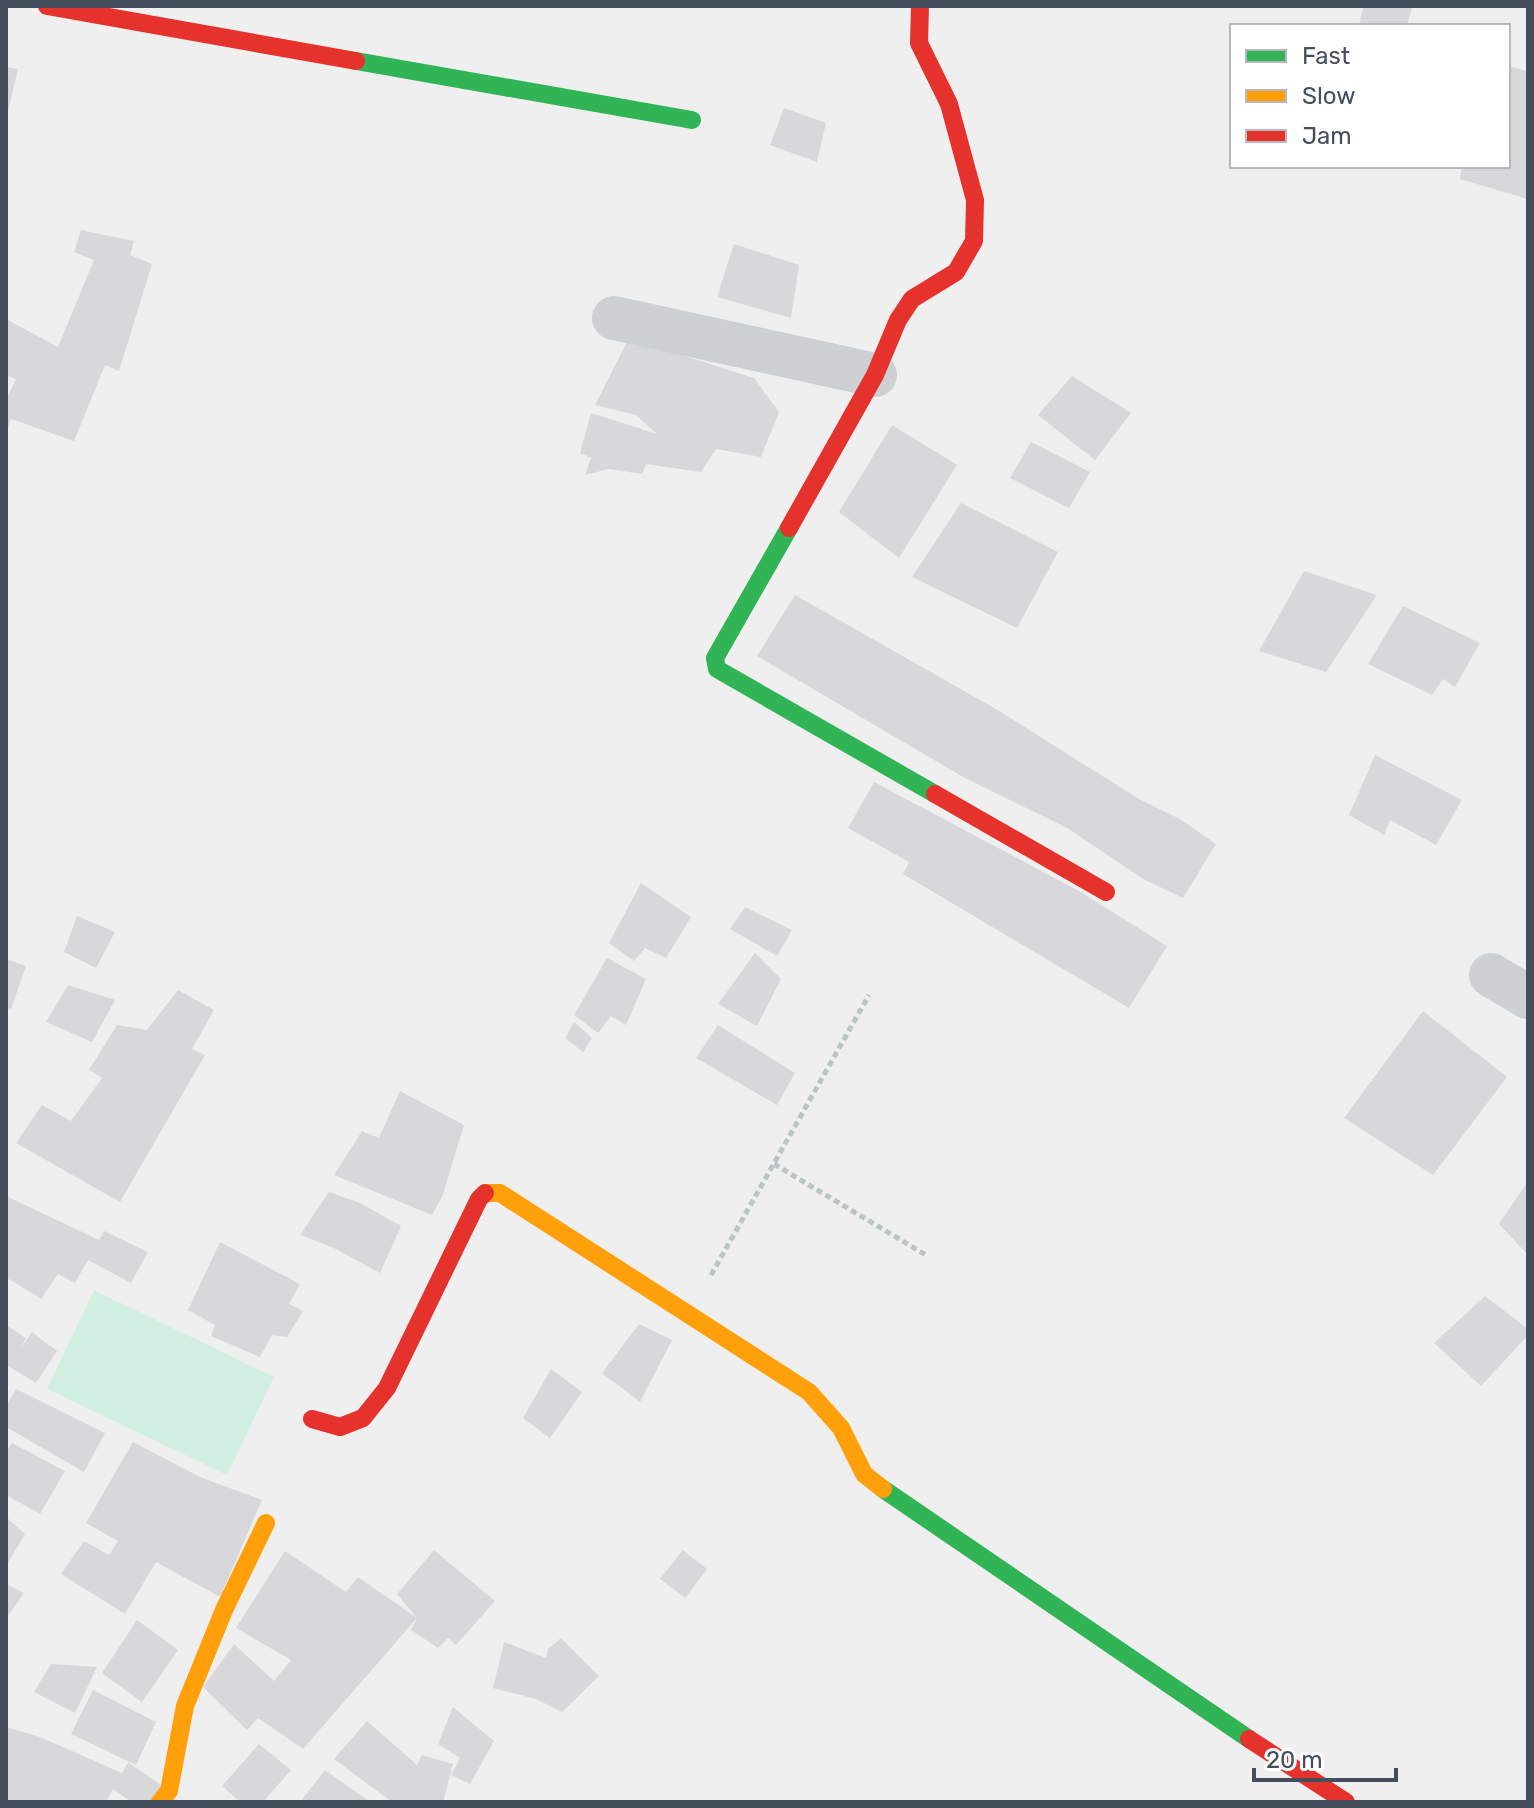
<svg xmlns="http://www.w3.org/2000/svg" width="1534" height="1808" font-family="Rubik,sans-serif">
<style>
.green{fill:#d2f0e2}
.building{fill:#d8d8db}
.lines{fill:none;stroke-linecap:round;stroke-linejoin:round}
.path{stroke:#b9c5c4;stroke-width:5;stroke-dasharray:6 4;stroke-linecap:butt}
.street{stroke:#cdd0d3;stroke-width:44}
.fast{stroke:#30b455;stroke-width:18}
.slow{stroke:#ff9f0a;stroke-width:18}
.jam{stroke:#e5322d;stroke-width:18}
</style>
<rect width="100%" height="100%" fill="#f0efef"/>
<path class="green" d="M 94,1290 L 274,1377 L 227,1475 L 47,1389 Z"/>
<path class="building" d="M 1363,6 L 1404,6 L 1412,7 L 1407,26 L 1359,26 Z
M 1508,66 L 1528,71 L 1528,199 L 1460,179 L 1462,166 L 1508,166 Z
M 6,67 L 18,69 L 7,115 L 6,115 Z
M 784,108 L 826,123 L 817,162 L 770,145 Z
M 81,230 L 134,241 L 130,255 L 152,264 L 119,371 L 105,365 L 74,441 L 11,419 L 6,435 L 6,400 L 16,379 L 6,375 L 6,319 L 58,347 L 94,260 L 74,252 Z
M 734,244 L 799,265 L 791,318 L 717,297 Z
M 634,328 L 678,354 L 754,378 L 779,412 L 761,457 L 716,449 L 701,472 L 646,464 L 642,474 L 609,469 L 585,475 L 591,458 L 580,453 L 591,413 L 657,434 L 636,415 L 595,405 Z
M 1072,376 L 1131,413 L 1095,460 L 1038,415 Z
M 892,425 L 957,465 L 899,558 L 839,512 Z
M 1031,442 L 1090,472 L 1069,508 L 1010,478 Z
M 961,503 L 1058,552 L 1017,628 L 912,577 Z
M 1304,571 L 1377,595 L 1326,672 L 1259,651 Z
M 795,595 L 996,709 L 1139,799 L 1180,819 L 1216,844 L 1183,898 L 1143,879 L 1069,829 L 963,777 L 757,656 Z
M 1403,606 L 1480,643 L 1455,687 L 1443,679 L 1432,695 L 1368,664 Z
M 1375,755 L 1462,800 L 1436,845 L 1390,820 L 1384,835 L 1349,815 Z
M 874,782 L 1079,891 L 1167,946 L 1129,1008 L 903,874 L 909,862 L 848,828 Z
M 641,883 L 691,917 L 666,958 L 645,948 L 634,961 L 609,943 Z
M 745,907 L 792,930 L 777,956 L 730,929 Z
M 77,916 L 115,932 L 96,968 L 64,952 Z
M 755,953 L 781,979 L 757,1026 L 718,1004 Z
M 607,958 L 646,979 L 626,1025 L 611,1016 L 598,1033 L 574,1015 Z
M 6,959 L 26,966 L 11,1009 L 6,1007 Z
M 68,985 L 115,1000 L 92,1042 L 46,1022 Z
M 178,990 L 214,1010 L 192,1049 L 205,1055 L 120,1202 L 16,1143 L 42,1105 L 71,1121 L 102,1078 L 89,1070 L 117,1025 L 147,1030 Z
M 1423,1011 L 1507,1077 L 1433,1175 L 1344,1118 Z
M 574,1022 L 592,1038 L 583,1052 L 565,1038 Z
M 718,1025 L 795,1073 L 777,1105 L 696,1058 Z
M 400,1091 L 464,1125 L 442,1197 L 432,1215 L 334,1175 L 362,1131 L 379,1138 Z
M 1528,1181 L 1528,1255 L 1499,1224 Z
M 329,1192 L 360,1203 L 401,1226 L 380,1273 L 334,1248 L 300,1235 Z
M 6,1196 L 99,1240 L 104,1231 L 148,1252 L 131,1283 L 88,1260 L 75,1283 L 58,1274 L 41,1299 L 9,1279 L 6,1283 Z
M 220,1242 L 300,1284 L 289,1304 L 303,1311 L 287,1337 L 272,1335 L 260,1357 L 211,1336 L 215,1325 L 188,1310 Z
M 1485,1296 L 1528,1329 L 1528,1335 L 1481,1386 L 1434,1343 Z
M 639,1324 L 672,1340 L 640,1402 L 602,1373 Z
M 6,1325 L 26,1338 L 21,1348 L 32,1332 L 57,1351 L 36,1383 L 8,1366 L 6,1370 Z
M 551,1369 L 582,1392 L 550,1438 L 523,1418 Z
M 16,1389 L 105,1433 L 84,1472 L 6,1427 L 6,1406 Z
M 133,1442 L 200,1477 L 262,1500 L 220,1597 L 156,1562 L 125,1614 L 61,1574 L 84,1541 L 109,1555 L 118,1541 L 86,1523 Z
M 12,1443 L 65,1471 L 40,1514 L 6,1495 L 6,1452 Z
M 6,1517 L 25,1534 L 6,1566 Z
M 434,1550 L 495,1601 L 456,1645 L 448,1638 L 438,1648 L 411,1630 L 417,1618 L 303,1749 L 258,1718 L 247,1730 L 203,1687 L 234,1644 L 274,1681 L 291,1660 L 236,1628 L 285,1551 L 346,1592 L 358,1577 L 417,1618 L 397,1594 Z
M 683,1550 L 707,1569 L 685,1598 L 660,1579 Z
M 6,1584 L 24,1593 L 6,1618 Z
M 137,1620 L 178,1650 L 142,1702 L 102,1673 Z
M 561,1638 L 599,1676 L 562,1712 L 536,1699 L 493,1688 L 504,1642 L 546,1658 L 548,1649 Z
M 51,1664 L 97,1667 L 75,1713 L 34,1692 Z
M 93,1690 L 156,1722 L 136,1765 L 71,1734 Z
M 453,1707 L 494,1741 L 470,1784 L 451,1775 L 460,1758 L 438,1744 Z
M 367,1721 L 417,1765 L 422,1755 L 453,1764 L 443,1802 L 392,1802 L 334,1759 Z
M 6,1727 L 40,1737 L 122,1773 L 128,1762 L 168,1790 L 158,1802 L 131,1802 L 113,1789 L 106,1802 L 6,1802 Z
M 259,1744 L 291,1770 L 263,1802 L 240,1802 L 222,1786 Z
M 325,1770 L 370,1802 L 300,1802 Z"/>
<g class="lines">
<path class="path" d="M 774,1164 L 926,1255
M 711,1275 L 869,995"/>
<path class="street" d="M 614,318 L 875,375
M 1491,975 L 1528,997"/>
<path class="fast" d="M 356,61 L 692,120
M 789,528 L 715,658 L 717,669 L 935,794
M 883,1489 L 1249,1739"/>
<path class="slow" d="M 485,1193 L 500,1193 L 809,1392 L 841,1428 L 864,1474 L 883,1489
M 160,1802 L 169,1791 L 185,1706 L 224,1610 L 266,1523"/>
<path class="jam" d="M 47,6 L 356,61
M 789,528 L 875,375 L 898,320 L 912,299 L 956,272 L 974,241 L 975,200 L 949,104 L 919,43 L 920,6
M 935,794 L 1106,892
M 312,1419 L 340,1427 L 363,1418 L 387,1388 L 479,1199 L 485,1193
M 1249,1739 L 1346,1802"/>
</g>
<rect width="1534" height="1808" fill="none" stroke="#454e5d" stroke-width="16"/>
<rect x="1230" y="24" width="280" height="144" fill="#ffffff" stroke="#b5b8be" stroke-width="2"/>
<rect x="1246" y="50" width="40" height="12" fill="#30b455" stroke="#b5b8be" stroke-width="2"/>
<text x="1302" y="64" font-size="24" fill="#454e5d">Fast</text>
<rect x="1246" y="90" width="40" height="12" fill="#ff9f0a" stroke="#b5b8be" stroke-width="2"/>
<text x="1302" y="104" font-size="24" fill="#454e5d">Slow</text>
<rect x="1246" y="130" width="40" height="12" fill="#e5322d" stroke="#b5b8be" stroke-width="2"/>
<text x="1302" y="144" font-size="24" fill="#454e5d">Jam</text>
<path d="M1254 1768v12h142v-12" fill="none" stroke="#454e5d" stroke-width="4"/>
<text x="1266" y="1768" font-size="24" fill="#454e5d" stroke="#ffffff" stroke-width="6" paint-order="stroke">20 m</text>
</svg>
